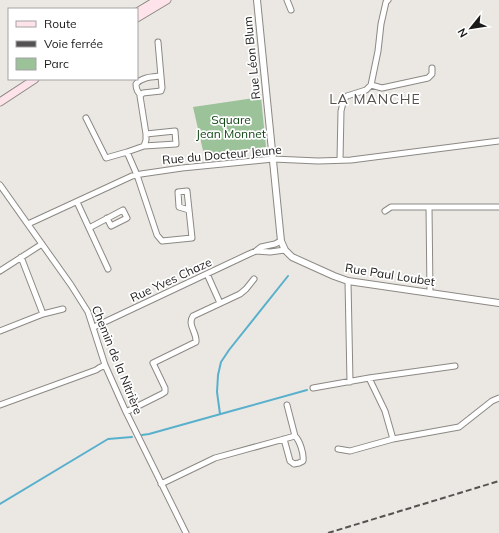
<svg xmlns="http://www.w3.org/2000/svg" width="499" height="533" font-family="Mulish,sans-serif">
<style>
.green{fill:#9bc299}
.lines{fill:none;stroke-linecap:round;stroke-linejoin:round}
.stream{stroke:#59b0cd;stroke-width:2}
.minor-casing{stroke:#8c8985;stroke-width:7}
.tertiary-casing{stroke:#8c8985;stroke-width:8}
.secondary-casing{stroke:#8c8985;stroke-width:9}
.minor{stroke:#fff;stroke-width:5}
.tertiary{stroke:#fff;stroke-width:6}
.secondary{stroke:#fee3ea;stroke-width:7}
.rail{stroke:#555351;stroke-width:2;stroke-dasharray:6 3;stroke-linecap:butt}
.labels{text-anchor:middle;stroke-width:3.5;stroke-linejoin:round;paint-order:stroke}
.street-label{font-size:12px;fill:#1b1a19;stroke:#fff}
.park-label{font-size:12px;fill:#104713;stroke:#fff}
.quarter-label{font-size:14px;letter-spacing:1px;fill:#56534f;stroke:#fff}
</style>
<rect width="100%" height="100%" fill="#ebe8e3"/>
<path class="green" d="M 261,97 L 266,147 L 204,155 L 193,107 Z"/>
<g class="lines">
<path class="stream" d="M 220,414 L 217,392 L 218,375 L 221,362 L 229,350 L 288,276
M 142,435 L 149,434 L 235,410 L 307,390
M 0,504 L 108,439 L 132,437"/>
<defs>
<path id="minor" d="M 287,0 L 291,10
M 371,85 L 382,88 L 428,78 L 432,74 L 432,68
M 141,95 C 137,92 136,89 136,84 C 142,77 152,77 161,76
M 86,118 L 106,158 L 127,152 L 137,175 L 157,235 L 162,241 L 192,238 L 187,191 L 178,192 L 179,207 L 189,210
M 144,146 L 146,140 L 146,134 L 140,96 L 143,93 L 161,91 L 162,88 L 158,42
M 127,152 L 144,146 L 176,144 L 175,131 L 146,134
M 340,160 L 341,111 L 344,99 L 347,96 L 366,90 L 371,85 L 378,51 L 381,24 L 386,2 L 388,0
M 0,185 L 71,285 L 88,312 L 105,365 L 126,412 L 186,533
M 77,202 L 108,269
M 429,207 L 430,293
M 385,211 L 391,207 L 499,207
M 28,224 L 132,176 L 141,174 L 182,168 L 273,159 L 318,161 L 351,160 L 499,141
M 89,228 L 123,210 L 127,218 L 111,226 L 107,218
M 256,251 L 270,252 L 285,250
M 0,271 L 42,244
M 207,274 L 220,303
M 348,281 L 350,382
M 43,314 L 63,309
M 94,327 L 249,254 L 256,251 L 261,247 L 275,244 L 281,241
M 0,331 L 43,314 L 21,257
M 369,378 L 385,411 L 393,439
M 313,388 L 369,378 L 455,366
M 0,405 L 96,370 L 99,368 L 105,365
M 287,405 L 295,436
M 126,412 L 162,394 L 165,392 L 165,388 L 153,363 L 196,342 C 197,332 187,325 193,316 L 240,294 L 246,289 L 254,279
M 338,449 L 350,451 L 393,439 L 459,427 L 492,401 L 499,398
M 161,484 L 215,458 L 295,436 C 300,441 304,454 303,461 L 299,463 L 294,464 L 290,461 L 284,439"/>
<path id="tertiary" d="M 257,0 L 281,241 L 285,250 L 292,257 L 334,276 L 348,281 L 499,303"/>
<path id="secondary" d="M 137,12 L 157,0
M 137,18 L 167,0
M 0,102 L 35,79"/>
</defs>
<use href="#minor" class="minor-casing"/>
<use href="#tertiary" class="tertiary-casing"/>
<use href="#secondary" class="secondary-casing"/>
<use href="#minor" class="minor"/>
<use href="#tertiary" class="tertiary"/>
<use href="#secondary" class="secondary"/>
<path class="rail" d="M 328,533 L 499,481"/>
</g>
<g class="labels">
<g class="street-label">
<text transform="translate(252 58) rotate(-96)" y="4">Rue Léon Blum</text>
<text transform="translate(222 155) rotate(-5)" y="4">Rue du Docteur Jeune</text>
<text transform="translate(390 275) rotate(9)" y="4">Rue Paul Loubet</text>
<text transform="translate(171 280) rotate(-25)" y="4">Rue Yves Chaze</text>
<text transform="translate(117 360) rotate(68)" y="4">Chemin de la Nitrière</text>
</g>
<g class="park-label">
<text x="231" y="124">Square<tspan x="231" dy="14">Jean Monnet</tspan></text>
</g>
<g class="quarter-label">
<text x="375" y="104">LA MANCHE</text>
</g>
</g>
<rect x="8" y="8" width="130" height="72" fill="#ffffff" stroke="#a4a3a3"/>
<rect x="16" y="21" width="20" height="6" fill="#fee3ea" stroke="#a4a3a3"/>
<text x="44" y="28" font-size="12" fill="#1b1a19">Route</text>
<rect x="16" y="41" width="20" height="6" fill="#555351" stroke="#a4a3a3"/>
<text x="44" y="48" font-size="12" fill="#1b1a19">Voie ferrée</text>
<rect x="16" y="58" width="20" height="12" fill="#9bc299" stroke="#a4a3a3"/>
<text x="44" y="68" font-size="12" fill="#1b1a19">Parc</text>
<g transform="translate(471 28) rotate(240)" stroke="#ffffff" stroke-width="3" paint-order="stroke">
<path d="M0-3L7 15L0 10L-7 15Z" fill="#1b1a19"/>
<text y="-6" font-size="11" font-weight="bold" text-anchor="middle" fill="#1b1a19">N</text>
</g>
</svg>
